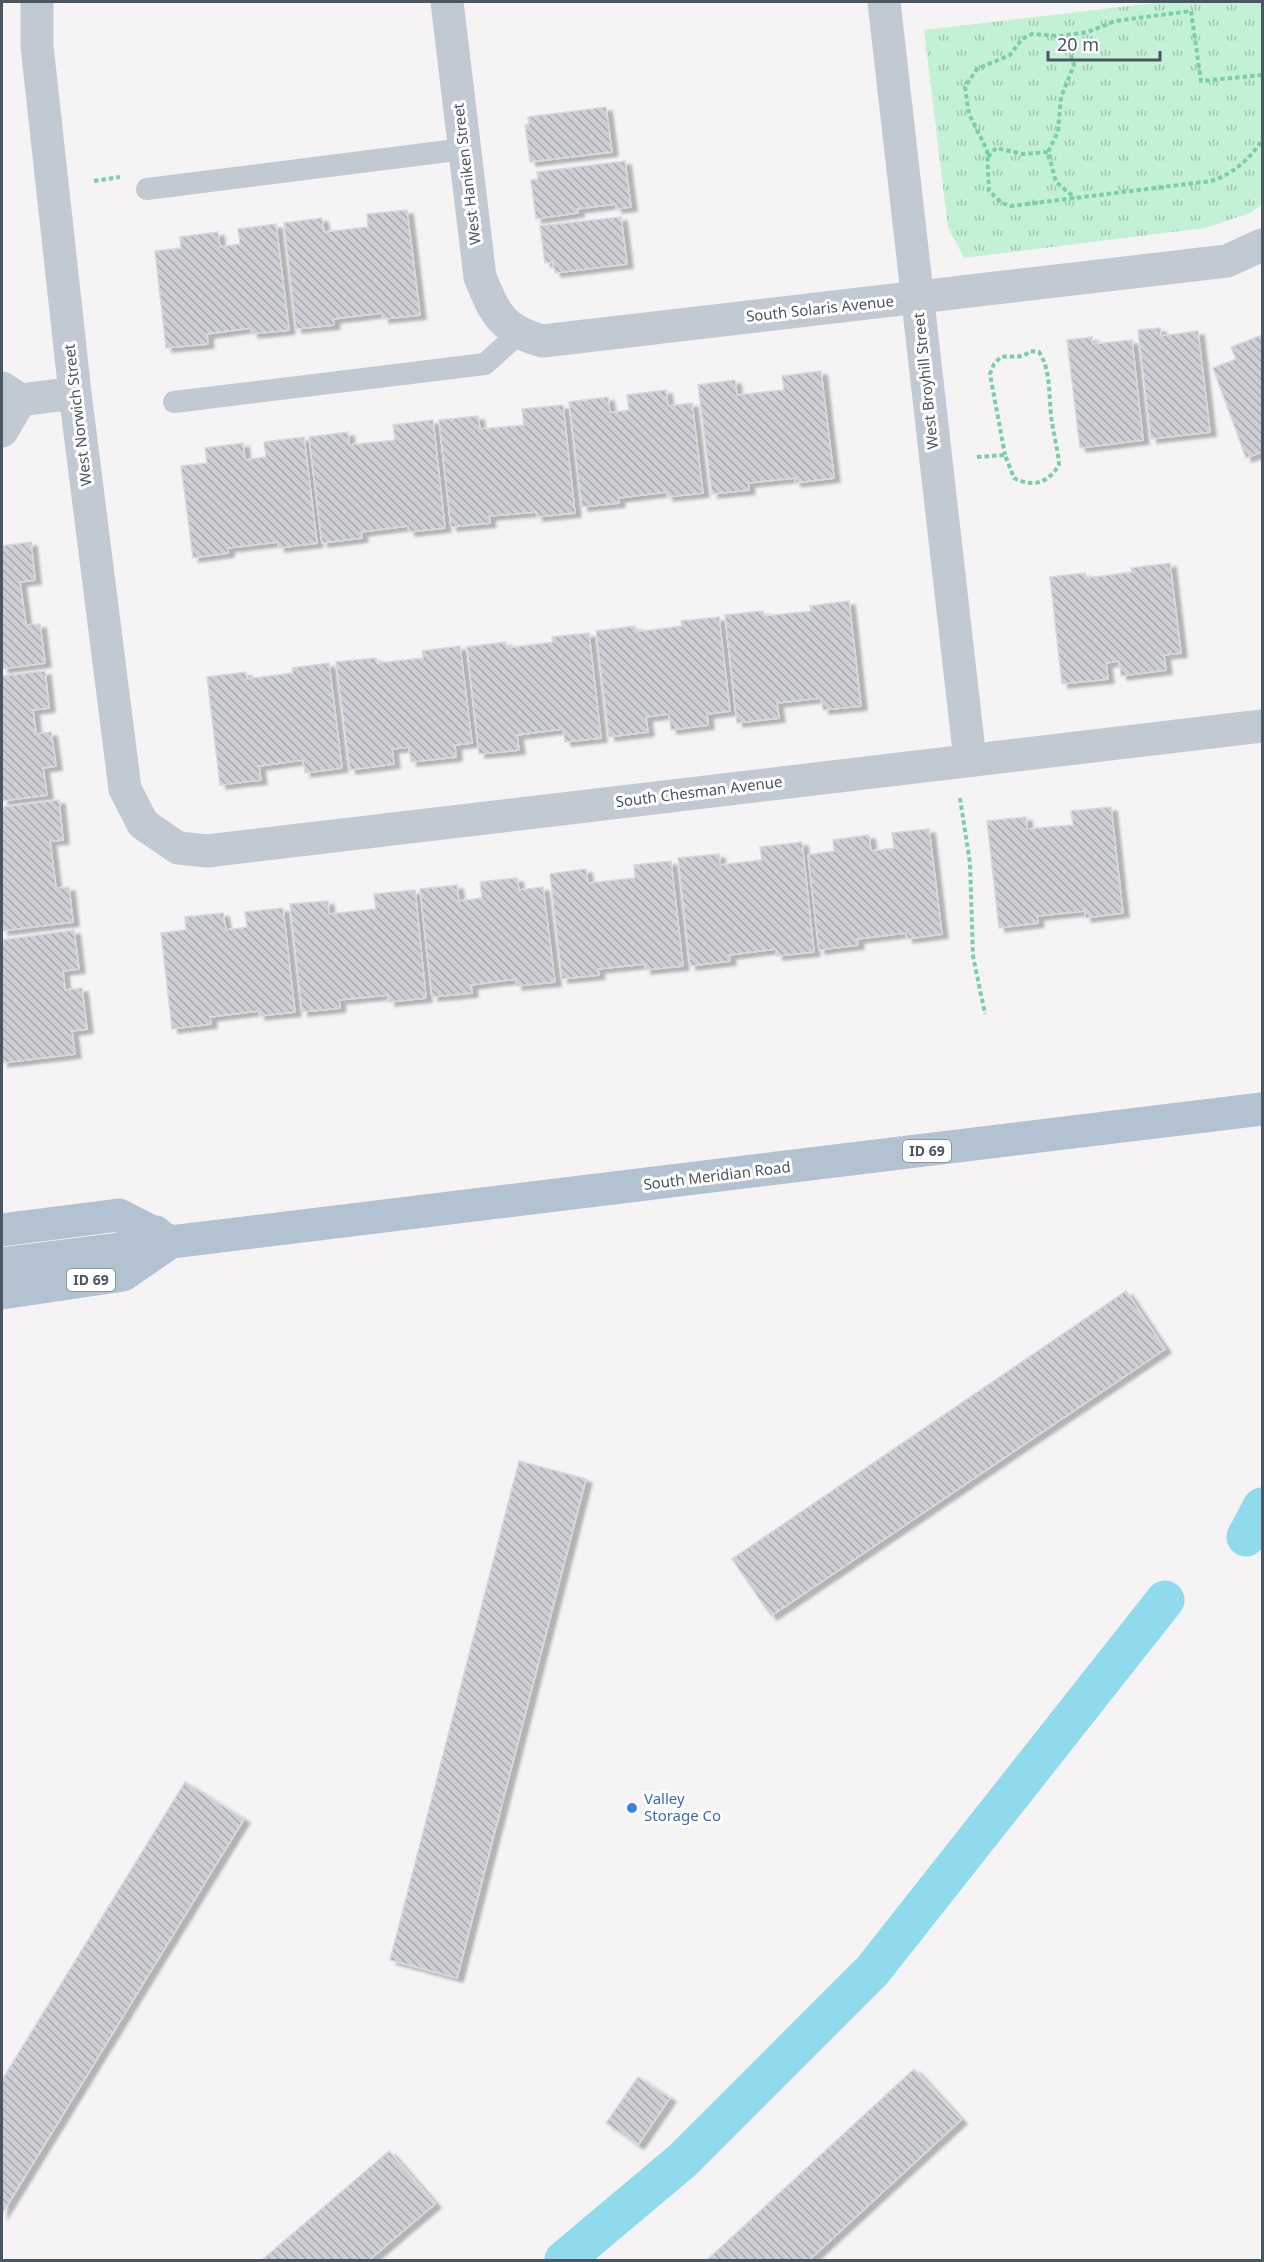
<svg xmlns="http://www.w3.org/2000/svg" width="1264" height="2262" font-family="'Noto Sans',sans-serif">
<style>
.grass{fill:url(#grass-tufts)}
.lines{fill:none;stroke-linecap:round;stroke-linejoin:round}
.canal{stroke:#90daee;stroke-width:39}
.building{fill:url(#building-back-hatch);stroke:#d7d9de;stroke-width:1.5;filter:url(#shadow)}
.path{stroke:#7ad0a6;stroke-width:4;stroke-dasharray:4.5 3;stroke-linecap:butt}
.lane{stroke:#c1cad2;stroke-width:22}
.street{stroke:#c1cad2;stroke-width:33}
.primary{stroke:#b3c2d1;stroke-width:33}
.shop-dot{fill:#3f7fe0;stroke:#fff;stroke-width:2}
.labels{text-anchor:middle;stroke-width:6;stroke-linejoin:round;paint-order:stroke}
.shield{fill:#fff;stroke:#808990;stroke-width:1.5}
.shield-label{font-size:14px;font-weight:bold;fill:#4a5661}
.street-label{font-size:15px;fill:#4a5661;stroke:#fff}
.shop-label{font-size:15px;fill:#366cbe;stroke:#fff;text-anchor:start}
</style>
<defs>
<pattern id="grass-tufts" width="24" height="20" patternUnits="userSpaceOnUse" patternTransform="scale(1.5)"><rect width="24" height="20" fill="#c3f1d5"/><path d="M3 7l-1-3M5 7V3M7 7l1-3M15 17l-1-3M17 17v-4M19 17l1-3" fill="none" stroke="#a0c6b0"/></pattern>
<pattern id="building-back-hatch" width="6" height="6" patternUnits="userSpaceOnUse" patternTransform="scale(1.5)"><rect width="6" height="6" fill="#cdcfd5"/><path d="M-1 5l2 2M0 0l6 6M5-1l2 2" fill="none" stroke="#a8abb0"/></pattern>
<filter id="shadow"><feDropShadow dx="6" dy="4" stdDeviation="1.5" flood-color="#0004"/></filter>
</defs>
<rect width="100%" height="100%" fill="#f5f3f3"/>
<path class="grass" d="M 1163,2 L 1262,2 L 1262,204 L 1250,213 L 1205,228 L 964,258 L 948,227 L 924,30 Z"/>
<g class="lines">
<path class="canal" d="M 1246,1537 L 1262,1507
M 564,2260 L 683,2160 L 872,1971 L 1165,1600"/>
</g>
<path class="building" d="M 606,107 L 612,152 L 530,162 L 525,125 L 529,124 L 528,117 Z
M 625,161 L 631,207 L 616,209 L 616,204 L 577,209 L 578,213 L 536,219 L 531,180 L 538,179 L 537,172 Z
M 407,210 L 420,315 L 383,319 L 382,313 L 333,319 L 334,325 L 296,329 L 284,223 L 322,218 L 324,232 L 368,227 L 367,214 Z
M 621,217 L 627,264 L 555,273 L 553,262 L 545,263 L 540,226 Z
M 276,224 L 289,330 L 252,334 L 251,328 L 207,334 L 208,344 L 166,348 L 155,251 L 181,248 L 180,237 L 218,232 L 220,247 L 240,244 L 238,229 Z
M 1160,328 L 1161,336 L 1198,331 L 1210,432 L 1151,439 L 1138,330 Z
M 1262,335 L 1262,452 L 1246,458 L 1213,368 L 1236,359 L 1231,347 Z
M 1092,337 L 1092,344 L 1132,340 L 1143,440 L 1080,448 L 1067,340 Z
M 821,371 L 834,478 L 795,483 L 795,478 L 748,483 L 749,490 L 712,494 L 698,385 L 735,380 L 737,395 L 784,390 L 782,376 Z
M 666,390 L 668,406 L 692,403 L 703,493 L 667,497 L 667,492 L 618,498 L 619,503 L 582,507 L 569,402 L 608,397 L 610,413 L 629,410 L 627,395 Z
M 563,405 L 575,513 L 537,517 L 536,512 L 489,516 L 490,523 L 451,527 L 439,420 L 478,416 L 480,429 L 524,425 L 522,409 Z
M 433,420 L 445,528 L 409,532 L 408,526 L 361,532 L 362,538 L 322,543 L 309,437 L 348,432 L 349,445 L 395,440 L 393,425 Z
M 304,437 L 317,543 L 279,548 L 278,542 L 228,548 L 228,553 L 193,558 L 181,466 L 207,463 L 205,448 L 243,443 L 245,460 L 266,457 L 264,442 Z
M 31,542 L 35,580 L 20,582 L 26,625 L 40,624 L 45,663 L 2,669 L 2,546 Z
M 1170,563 L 1181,653 L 1164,655 L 1166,670 L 1121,676 L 1119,661 L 1106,663 L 1108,679 L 1062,684 L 1050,577 L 1085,573 L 1086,578 L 1132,572 L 1131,568 Z
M 849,601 L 861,706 L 823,710 L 821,698 L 777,703 L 779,718 L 737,723 L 725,615 L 763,611 L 764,616 L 811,611 L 810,606 Z
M 719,617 L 730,711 L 707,714 L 708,725 L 671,730 L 669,714 L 646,717 L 648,732 L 609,737 L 596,631 L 635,626 L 635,632 L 682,626 L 681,621 Z
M 589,633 L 601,738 L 565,742 L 563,729 L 517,735 L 519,750 L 479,754 L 467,647 L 506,642 L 507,648 L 553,642 L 552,637 Z
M 460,646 L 472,743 L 455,745 L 456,757 L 411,762 L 409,747 L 392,749 L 394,764 L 350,770 L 336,662 L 376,658 L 377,663 L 423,658 L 422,651 Z
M 329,663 L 342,768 L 305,773 L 303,760 L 259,766 L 261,780 L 220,785 L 207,677 L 246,672 L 247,679 L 293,673 L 292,668 Z
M 45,671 L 49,708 L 33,710 L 36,734 L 51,732 L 56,766 L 43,768 L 47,795 L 2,801 L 2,676 Z
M 59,800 L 63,840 L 50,841 L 56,888 L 69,887 L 73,922 L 2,931 L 2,807 Z
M 1111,807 L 1123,913 L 1085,918 L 1085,911 L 1037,916 L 1038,923 L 999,928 L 987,821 L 1026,817 L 1027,829 L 1073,825 L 1071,811 Z
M 929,829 L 942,934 L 907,939 L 906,933 L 857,939 L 858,945 L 819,950 L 808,855 L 834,851 L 833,840 L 869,835 L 871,851 L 894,848 L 892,833 Z
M 802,842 L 814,952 L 777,956 L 776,949 L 729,955 L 730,961 L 690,966 L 678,858 L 719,854 L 720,865 L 762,860 L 760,847 Z
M 671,861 L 683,966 L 645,970 L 645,964 L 598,969 L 599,975 L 562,979 L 550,874 L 586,869 L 588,883 L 635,878 L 634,865 Z
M 517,878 L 519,890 L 543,887 L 555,982 L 516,986 L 516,979 L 471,985 L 472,993 L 432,997 L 420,889 L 457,885 L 459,901 L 482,898 L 480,882 Z
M 415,890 L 426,998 L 389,1002 L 388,995 L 339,1000 L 340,1008 L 302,1012 L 290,904 L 328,901 L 329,914 L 376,909 L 374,894 Z
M 283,908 L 295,1012 L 259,1016 L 259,1011 L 210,1017 L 211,1024 L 172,1029 L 161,933 L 186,930 L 185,917 L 223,913 L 226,930 L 247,927 L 245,912 Z
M 74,930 L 79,969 L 63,971 L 65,990 L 82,988 L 87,1029 L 72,1031 L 75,1054 L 2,1063 L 2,940 Z
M 1126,1291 L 1165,1349 L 771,1616 L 732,1559 Z
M 519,1461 L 586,1479 L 457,1978 L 390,1960 Z
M 185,1782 L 244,1819 L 2,2214 L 2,2080 Z
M 914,2069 L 961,2120 L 809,2260 L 707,2260 Z
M 638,2077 L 670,2098 L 638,2145 L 606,2123 Z
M 389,2151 L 435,2204 L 369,2260 L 262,2260 Z"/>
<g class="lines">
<path class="path" d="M 1060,36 L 1068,45 L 1074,65 L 1061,97 L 1058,132 L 1048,152 L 1056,182 L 1075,198
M 1262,75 L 1201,81 L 1191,11 L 1115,21 L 1088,32 L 1060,36 L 1032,34 L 1022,39 L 1010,55 L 977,69 L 965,87 L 969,114 L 987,150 L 989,191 L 1002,203 L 1011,206 L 1211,181 C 1233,174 1250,159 1262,140
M 988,157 L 996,148 L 1023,154 L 1048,152
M 94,181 L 120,177
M 977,457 L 1005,455 L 1014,478 C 1033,488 1048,483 1059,465 C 1058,450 1054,436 1052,422 C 1048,399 1052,371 1039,352 L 1030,351 C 1021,360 1013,355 1001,357 L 994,364 L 990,374 L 1005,455
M 960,798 L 970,863 L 973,956 L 985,1014"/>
<path class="lane" d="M 147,189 L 464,149
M 174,402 L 485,364 L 518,334"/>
<path class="street" d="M 37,2 L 37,46 L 75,393 L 125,789 L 143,824 L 178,848 L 207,851 L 1262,726
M 447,2 L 480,277 C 495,314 502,330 543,341 L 1227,261 L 1262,245
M 884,2 L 970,760
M 2,388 L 20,400 L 75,393
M 2,431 L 20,400"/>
<path class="primary" d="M 2,1230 L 119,1215 L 171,1242
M 2,1264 L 119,1249 L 137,1243 L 156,1232
M 2,1293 L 123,1275 L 171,1242 L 1262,1109"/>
</g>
<circle class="shop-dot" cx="632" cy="1808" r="6"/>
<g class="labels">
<g class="shield">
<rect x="903" y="1140" width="48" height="22" rx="4.5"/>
<rect x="67" y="1269" width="48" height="22" rx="4.5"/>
</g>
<g class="shield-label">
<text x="927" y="1156">ID 69</text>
<text x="91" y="1285">ID 69</text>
</g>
<g class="street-label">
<text transform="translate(467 174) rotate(-97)" y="5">West Haniken Street</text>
<text transform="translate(820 309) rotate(-6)" y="5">South Solaris Avenue</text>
<text transform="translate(926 381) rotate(-96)" y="5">West Broyhill Street</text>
<text transform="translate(78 415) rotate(-97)" y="5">West Norwich Street</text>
<text transform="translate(699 792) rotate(-7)" y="5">South Chesman Avenue</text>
<text transform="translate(717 1176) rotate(-7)" y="5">South Meridian Road</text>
</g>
<g class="shop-label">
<text x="644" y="1804">Valley<tspan x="644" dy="17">Storage Co</tspan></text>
</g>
</g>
<rect width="1264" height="2262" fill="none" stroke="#4a5661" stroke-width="6"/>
<path d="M1048 51v9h112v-9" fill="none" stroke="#4a5661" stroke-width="3"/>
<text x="1057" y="51" font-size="18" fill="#4a5661" stroke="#ffffff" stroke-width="4.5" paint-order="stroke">20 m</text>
</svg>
